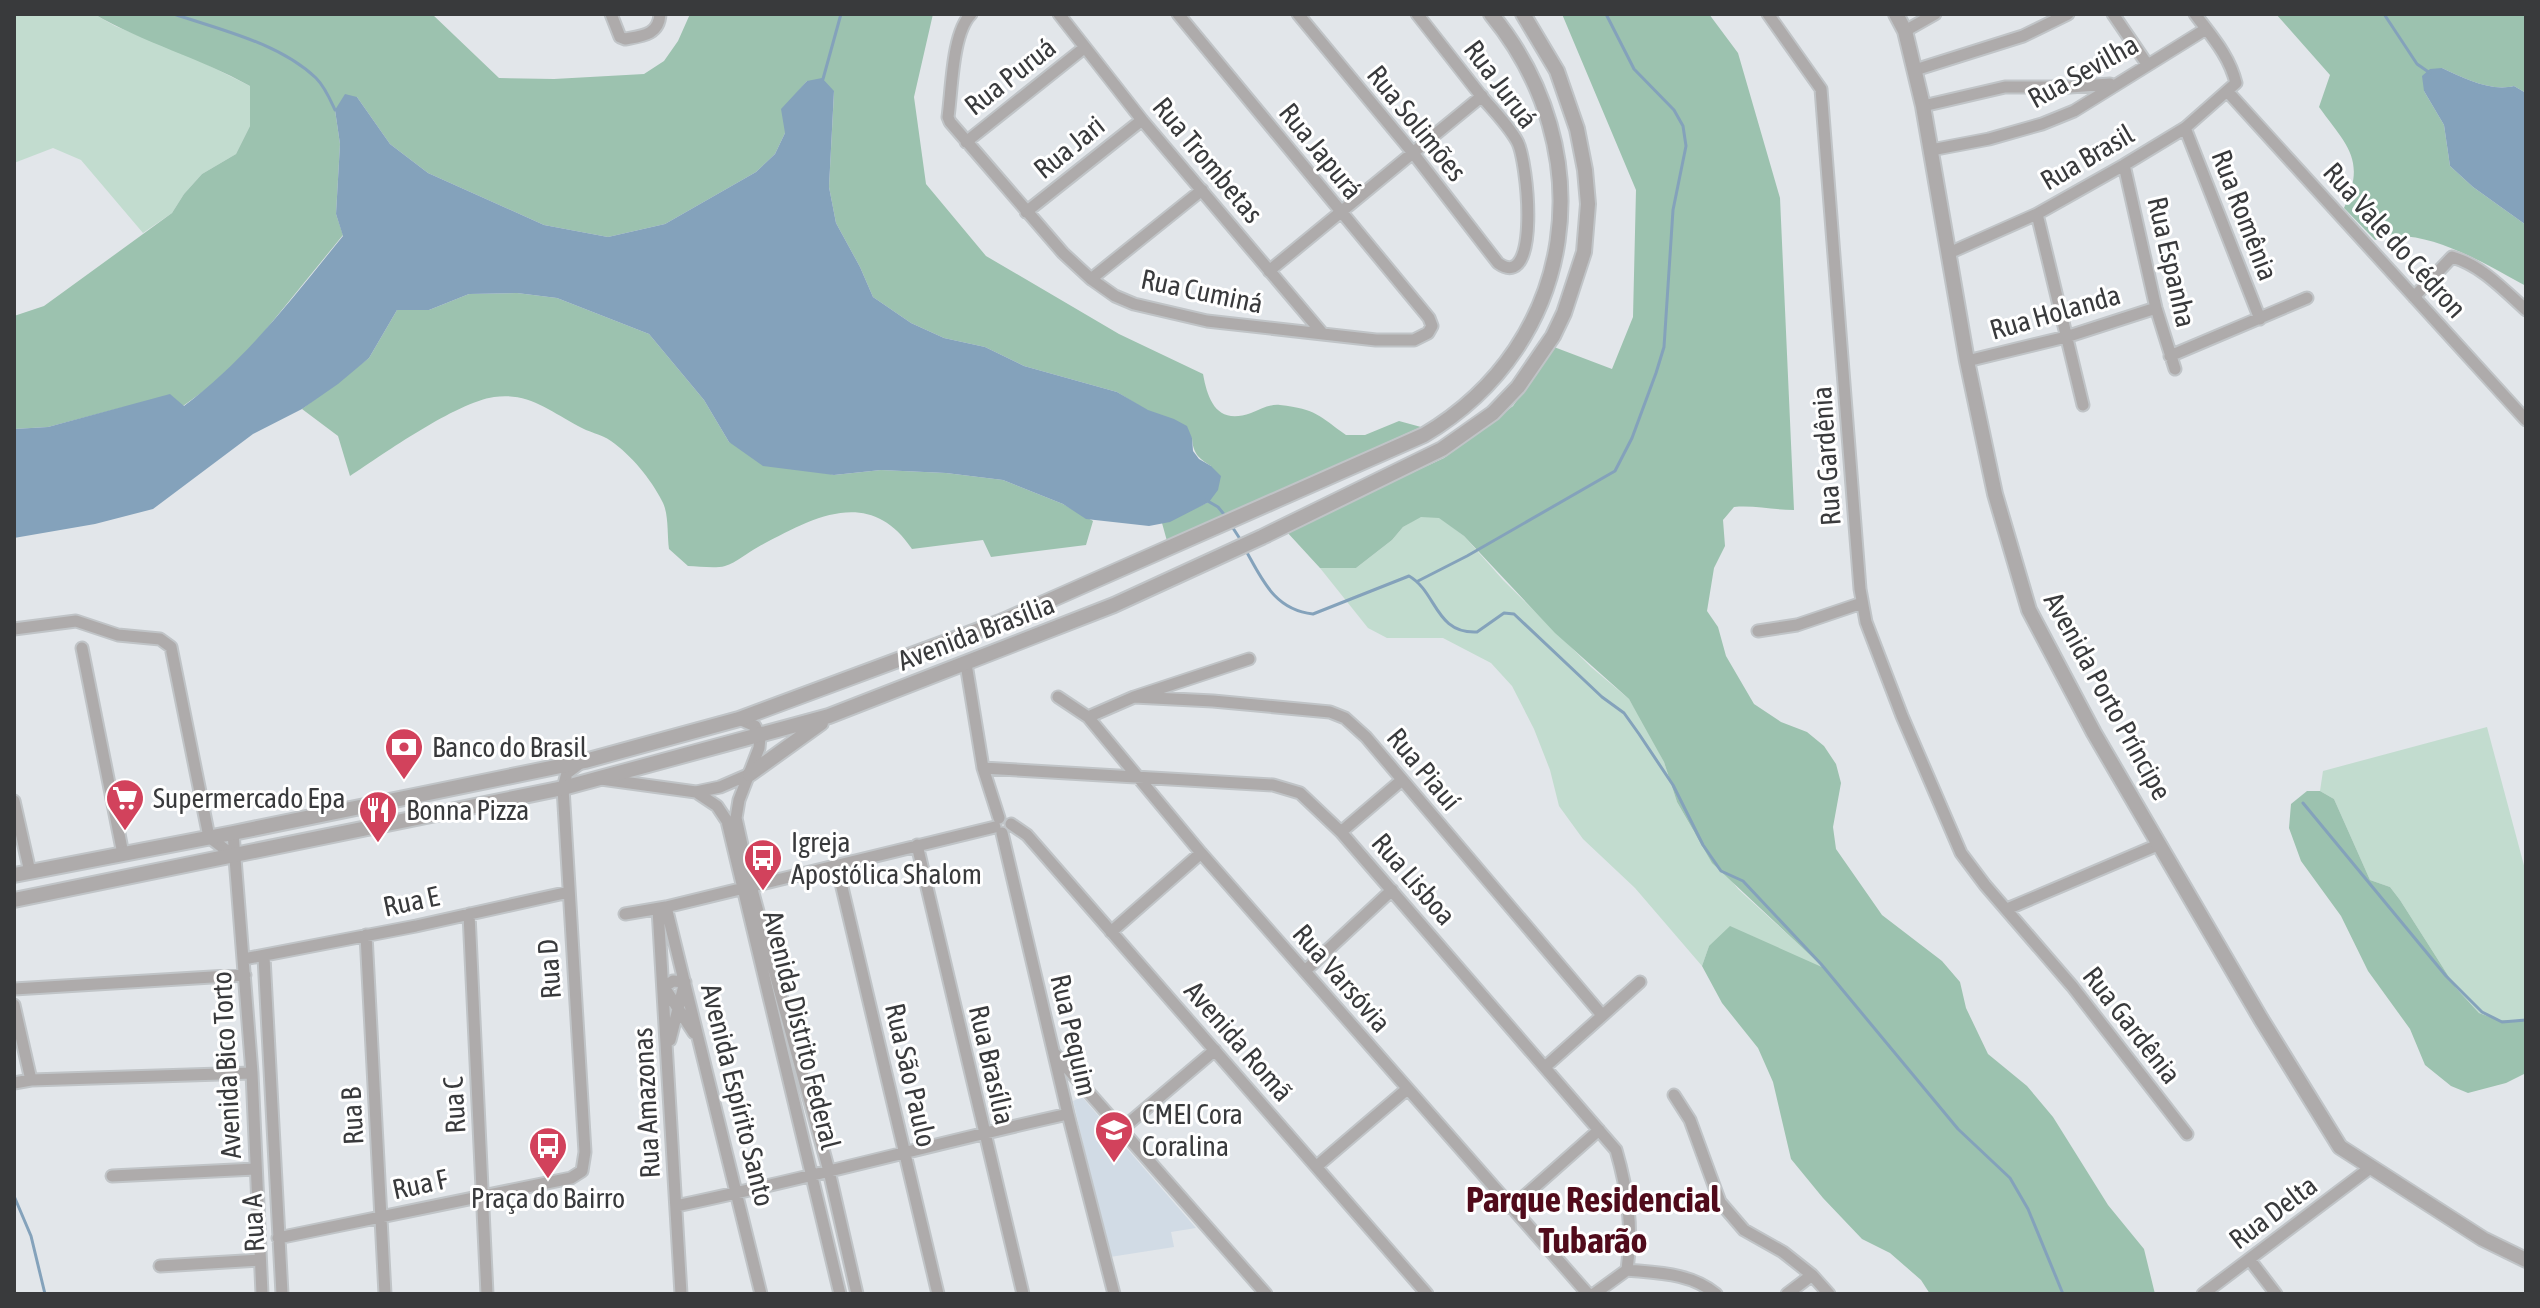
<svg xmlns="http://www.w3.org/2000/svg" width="2540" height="1308" font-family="'Asap Condensed',sans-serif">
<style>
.built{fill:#d1dbe5}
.green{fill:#c2dccf}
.forest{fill:#9cc2af}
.water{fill:#84a2bb}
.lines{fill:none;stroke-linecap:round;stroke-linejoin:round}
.stream{stroke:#84a2bb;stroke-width:3}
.minor-casing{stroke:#c0c4c7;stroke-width:15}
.tertiary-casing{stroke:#c0c4c7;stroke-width:18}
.minor{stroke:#aeabab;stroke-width:11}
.tertiary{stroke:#aeabab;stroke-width:14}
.labels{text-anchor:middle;stroke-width:6;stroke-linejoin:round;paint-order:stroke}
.street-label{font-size:28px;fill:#393a3c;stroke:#fff}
.poi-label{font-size:28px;fill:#393a3c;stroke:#fff;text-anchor:start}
.district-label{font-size:36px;font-weight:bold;fill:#510b1b;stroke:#fff}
</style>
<rect width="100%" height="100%" fill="#e2e6ea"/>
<path class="built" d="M 1082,1097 L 1196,1228 L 1171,1232 L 1174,1247 L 1110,1257 L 1073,1101 Z"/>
<path class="green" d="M 14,14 L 94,14 L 115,26 L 194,58 L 250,86 L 250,126 L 236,154 L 202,174 L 184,194 L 172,213 L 143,233 L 81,160 L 53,148 L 14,163 Z
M 1421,516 L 1439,517 L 1464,536 L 1503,580 L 1591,667 L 1629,699 L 1649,732 L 1664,762 L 1677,802 L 1694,832 L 1738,889 L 1827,970 L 1709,946 L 1702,966 L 1635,888 L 1583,839 L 1559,806 L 1550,770 L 1534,729 L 1512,686 L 1491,663 L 1443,638 L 1387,638 L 1368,628 L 1320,568 L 1356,568 L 1392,540 L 1403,527 Z
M 2487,727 L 2526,873 L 2526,1021 L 2498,1020 L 2479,1013 L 2456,988 L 2400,900 L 2390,887 L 2370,880 L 2334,799 L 2320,791 L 2323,771 Z"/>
<path class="forest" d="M 94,14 L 432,14 L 499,78 L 554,79 L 644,74 L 664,61 L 678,41 L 690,14 L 933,14 L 914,97 L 926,184 L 986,256 L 1119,334 L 1203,374 C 1208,401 1217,425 1251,413 C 1261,409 1269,404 1280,405 C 1317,409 1319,416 1346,435 L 1365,435 L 1399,421 L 1421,427 L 1167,541 L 1162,523 L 1209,502 L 1211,466 C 1198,458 1193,453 1192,438 L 1117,392 L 1024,366 L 985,347 L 944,338 L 911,323 L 873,297 L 860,267 L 836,223 L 829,187 L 834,92 L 807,81 L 796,94 L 785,133 L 775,154 L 756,172 L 665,224 L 608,237 L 544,225 L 428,173 L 390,144 L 357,97 L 335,110 L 340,144 L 336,214 L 343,235 L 251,348 L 212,385 L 183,406 L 124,407 L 48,427 L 14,429 L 14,316 L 44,306 L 172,213 L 184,194 L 202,174 L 236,154 L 250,126 L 250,86 C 200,58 144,43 94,14 Z
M 1562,14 L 1709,14 L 1738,53 L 1780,198 L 1794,510 C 1773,510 1754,505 1734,507 L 1723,520 L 1725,546 L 1714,568 L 1707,611 L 1718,627 L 1726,656 L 1754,704 L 1781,722 L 1807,732 L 1824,746 L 1836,764 L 1841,783 L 1833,827 L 1836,849 L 1882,915 L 1942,961 L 1960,982 L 1966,1008 L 1988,1054 L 2027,1086 L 2053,1117 L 2108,1205 L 2144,1249 L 2155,1294 L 1930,1294 L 1921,1280 L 1890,1253 L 1862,1239 L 1823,1198 L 1791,1159 L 1773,1082 L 1758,1048 L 1722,1003 L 1702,966 L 1709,946 L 1730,926 L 1824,968 L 1712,863 L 1677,802 L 1664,762 L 1629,699 L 1555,633 L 1464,536 L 1439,518 L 1421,517 L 1403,527 L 1392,540 L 1356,568 L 1320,568 L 1286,531 L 1444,458 L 1513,406 L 1554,347 L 1612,369 L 1633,317 L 1636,190 Z
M 2276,14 L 2526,14 L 2526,93 L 2514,86 C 2491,92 2463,78 2442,68 L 2424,91 L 2444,125 L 2450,166 L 2473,187 L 2526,225 L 2526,286 C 2487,265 2420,223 2375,240 L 2344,208 C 2367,159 2346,145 2319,107 L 2330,75 Z
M 517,293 L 557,298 L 649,334 L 704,400 L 729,442 L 834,475 L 881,470 L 946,473 L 1003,480 L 1063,504 L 1093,521 L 1086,545 L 991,557 L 983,540 L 912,549 C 869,485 812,518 758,547 C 748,552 736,563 725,566 C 714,569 699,566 688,566 L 669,549 C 667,535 669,513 662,501 C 651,479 631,455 611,441 C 601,434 588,432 578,426 C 550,411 528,392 494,397 C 455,403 385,453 350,476 L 338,436 L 302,409 L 369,358 L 397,310 L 429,310 L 469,294 Z
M 2307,791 L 2320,791 L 2334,799 L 2370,880 L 2390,887 L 2400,900 L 2456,988 L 2479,1013 L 2498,1020 L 2526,1021 L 2526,1073 L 2506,1083 L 2468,1093 L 2451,1086 L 2425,1065 L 2410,1029 L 2368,971 L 2341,916 L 2301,861 L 2289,828 L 2291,804 Z"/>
<path class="water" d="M 2442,68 C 2463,78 2491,92 2514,86 L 2526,93 L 2526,225 L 2473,187 L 2450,166 L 2444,125 L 2424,91 L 2422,76 L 2430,69 Z
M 822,78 L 834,91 L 829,187 L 836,223 L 860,267 L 873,297 L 911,323 L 944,338 L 985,347 L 1024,366 L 1117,392 L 1148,410 L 1174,419 L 1187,426 L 1192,438 L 1193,451 L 1199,459 L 1211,466 L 1221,476 L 1218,490 L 1209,502 L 1170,522 L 1149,526 L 1086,519 L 1063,504 L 1003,480 L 946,473 L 881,470 L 834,475 L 763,466 L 729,442 L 704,400 L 649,334 L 557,298 L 517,293 L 469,294 L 429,310 L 397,310 L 369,358 L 338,384 L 302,409 L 253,434 L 153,509 L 95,524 L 14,538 L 14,429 L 48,427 L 170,394 L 184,406 C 247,359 294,296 343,236 L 336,214 L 340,144 L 335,110 L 345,94 L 357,97 L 390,144 L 428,173 L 544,225 L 608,237 L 665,224 L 756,172 L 775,154 L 785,133 L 781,109 L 807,81 Z"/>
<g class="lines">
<path class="stream" d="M 174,14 C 221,30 279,43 316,78 C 325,87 330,99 335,110
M 2384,14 L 2417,64 L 2430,73
M 823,79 L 841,14
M 1206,500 L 1218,507 L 1227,518
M 1231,525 L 1242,542
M 1245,549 C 1262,579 1274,610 1313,614 L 1409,576 C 1437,592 1435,634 1477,632 L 1504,613 L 1514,614 L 1602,697 L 1624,713 L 1639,734 L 1673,785 L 1703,845 L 1721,871 L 1743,881 L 1821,964 L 1958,1129 L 2010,1178 L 2028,1209 L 2063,1294
M 1418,581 L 1467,556 L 1615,471 L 1632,438 L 1656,373 L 1664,347 L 1673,210 L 1686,146 L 1683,126 L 1674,110 L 1634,69 L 1606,14
M 2303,803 L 2446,976 L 2482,1012 L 2502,1022 L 2526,1020
M 14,1196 L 31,1236 L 45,1294"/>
<defs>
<path id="minor" d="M 611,14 L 620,37 L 625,39 C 642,36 659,35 660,14
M 971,14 C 952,33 952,89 948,117 L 950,122 L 1063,253 L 1091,279 L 1115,296 L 1134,304 L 1207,321 L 1376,340 L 1414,340 L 1428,333 L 1432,326 L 1429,318 L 1178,14
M 1059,14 L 1142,120 L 1323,334
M 1298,14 L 1413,153 L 1498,263 C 1541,294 1528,160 1517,141 C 1508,125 1494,111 1482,97 C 1460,69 1439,42 1417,14
M 1768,14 L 1821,89 L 1860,589 L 1866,622 L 1902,716 L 1961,853 L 1985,885 L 2072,986 L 2187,1134
M 2113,14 L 2147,64
M 1905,31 L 1935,14
M 1915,70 L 2023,36 L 2068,14
M 2228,92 L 2526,420
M 1923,106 L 2005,87 L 2070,87 L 2110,84
M 2185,128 L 2260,319
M 966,142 L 1084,48
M 1931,150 L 1989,139 L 2042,124 L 2074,111 L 2206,29
M 2124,165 L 2156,308 L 2175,369
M 1026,212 L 1142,120
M 2037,214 L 2083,405
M 1949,253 L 2037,214 L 2124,165 L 2185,128 L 2236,83 C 2229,55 2212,37 2195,14
M 1269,271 L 1482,96
M 1091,279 L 1202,190
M 2414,297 L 2452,257 C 2481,265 2504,290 2526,310
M 2170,356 L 2307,298
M 1967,361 L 2066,337 L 2156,308
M 14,629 L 76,621 L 118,635 L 160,639 L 171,647 L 209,837 L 235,857
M 1758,631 L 1797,625 L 1862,603
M 82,648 L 123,854
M 966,664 L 983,768 L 999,818
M 1058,697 L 1088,717 L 1201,853 L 1588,1294
M 1134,697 L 1213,701 L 1330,712 L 1345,718 L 1366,737 L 1602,1015
M 1088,717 L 1134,697 L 1249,659
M 739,719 L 755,726 L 760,737 L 759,748 L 739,800 L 736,818 L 751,886 L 829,1171 L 857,1294
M 983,768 L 1273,785 L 1300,793 L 1341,832 L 1616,1150 C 1628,1191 1633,1228 1627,1270
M 601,779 L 696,792 L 717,806 L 727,821 L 840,1294
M 696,792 L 720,787 L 750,774
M 14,801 L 30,872
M 1011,824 L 1027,835 L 1427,1294
M 1341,832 L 1402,780
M 233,833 L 252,1073 L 262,1294
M 1002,833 L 1068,1114 L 1114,1294
M 917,845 L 1023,1294
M 837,866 L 938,1294
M 666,907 L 761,1294
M 658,909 L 681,1294
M 2007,909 L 2160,844
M 469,914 L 487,1294
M 625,914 L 666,907 L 995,827
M 1111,932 L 1201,853
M 366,935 L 385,1294
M 264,957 L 282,1294
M 244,959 L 416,926 L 569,892
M 1305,971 L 1392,890
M 14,989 L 245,975
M 14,1005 L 31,1080
M 670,1040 L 685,982 L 673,981 L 664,987 L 694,1033
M 1055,1054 L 1266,1294
M 1545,1067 L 1640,982
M 14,1083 L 31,1080 L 252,1073
M 1674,1095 L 1690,1120 L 1720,1202 L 1744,1230 L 1783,1252 L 1812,1275 L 1829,1294
M 1122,1129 L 1215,1050
M 1317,1166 L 1406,1090
M 112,1176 L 255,1169
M 676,1206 C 807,1179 937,1143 1068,1114
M 1511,1208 L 1599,1130
M 278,1238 L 571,1178 L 582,1171 L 585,1152 L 563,788 L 567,773 L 579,764
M 2250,1260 L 2276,1294
M 160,1266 L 260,1260
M 1594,1294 L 1627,1270 C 1658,1273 1691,1273 1716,1294
M 1787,1294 L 1812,1275
M 2203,1294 L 2370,1168"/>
<path id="tertiary" d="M 1896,14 L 1905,31 L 1923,106 L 1967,361 L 1995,494 L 2029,610 L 2094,733 L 2261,1019 L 2340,1147 L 2483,1239 L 2526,1260
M 750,774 L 821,723
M 14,875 L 233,833 L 585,761 L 739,719 L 1003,621 L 1424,435 C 1579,343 1603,150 1491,14
M 14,900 L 563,788 L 829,716 L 1114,605 L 1262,537 L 1442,449 L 1493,413 L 1518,387 L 1553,336 L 1564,313 L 1584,252 L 1588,204 L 1585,170 L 1577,129 L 1557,71 L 1523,14"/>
</defs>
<use href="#minor" class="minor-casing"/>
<use href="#tertiary" class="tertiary-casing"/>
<use href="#minor" class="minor"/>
<use href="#tertiary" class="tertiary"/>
</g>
<defs>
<symbol id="bank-pin" viewBox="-11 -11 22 30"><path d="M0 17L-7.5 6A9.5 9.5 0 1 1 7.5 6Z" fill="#d2425c" stroke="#fff"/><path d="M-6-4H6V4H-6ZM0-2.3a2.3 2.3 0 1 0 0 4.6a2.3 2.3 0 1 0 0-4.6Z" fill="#fff"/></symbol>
<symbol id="supermarket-pin" viewBox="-11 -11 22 30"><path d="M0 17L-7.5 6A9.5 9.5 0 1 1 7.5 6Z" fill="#d2425c" stroke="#fff"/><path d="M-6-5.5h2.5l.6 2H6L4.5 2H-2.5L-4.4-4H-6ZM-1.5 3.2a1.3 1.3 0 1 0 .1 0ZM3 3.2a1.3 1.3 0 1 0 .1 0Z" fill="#fff"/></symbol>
<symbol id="restaurant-pin" viewBox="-11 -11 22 30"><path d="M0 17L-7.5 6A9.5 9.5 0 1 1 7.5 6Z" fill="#d2425c" stroke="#fff"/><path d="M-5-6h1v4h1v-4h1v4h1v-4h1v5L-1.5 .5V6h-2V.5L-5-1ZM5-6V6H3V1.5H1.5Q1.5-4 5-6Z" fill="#fff"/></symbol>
<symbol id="bus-pin" viewBox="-11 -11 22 30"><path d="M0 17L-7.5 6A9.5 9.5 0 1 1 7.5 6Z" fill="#d2425c" stroke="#fff"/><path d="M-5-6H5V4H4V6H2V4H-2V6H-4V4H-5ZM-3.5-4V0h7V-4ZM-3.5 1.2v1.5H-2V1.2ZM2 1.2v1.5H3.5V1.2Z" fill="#fff"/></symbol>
<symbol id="school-pin" viewBox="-11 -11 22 30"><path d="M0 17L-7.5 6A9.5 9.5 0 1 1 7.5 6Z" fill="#d2425c" stroke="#fff"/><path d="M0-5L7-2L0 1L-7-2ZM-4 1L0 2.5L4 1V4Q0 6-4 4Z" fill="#fff"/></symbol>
</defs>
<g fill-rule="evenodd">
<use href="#bank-pin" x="382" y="725" width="44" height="60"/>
<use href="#supermarket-pin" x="103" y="776" width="44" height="60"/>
<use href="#restaurant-pin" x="356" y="788" width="44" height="60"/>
<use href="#bus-pin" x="741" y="836" width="44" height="60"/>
<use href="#school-pin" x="1092" y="1108" width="44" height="60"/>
<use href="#bus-pin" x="526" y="1124" width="44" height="60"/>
</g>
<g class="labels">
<g class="street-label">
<text transform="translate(2083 71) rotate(-29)" y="10">Rua Sevilha</text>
<text transform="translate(1010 76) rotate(-38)" y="10">Rua Puruá</text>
<text transform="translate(1501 84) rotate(53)" y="10">Rua Juruá</text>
<text transform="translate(1417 123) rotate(51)" y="10">Rua Solimões</text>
<text transform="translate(1069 147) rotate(-39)" y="10">Rua Jari</text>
<text transform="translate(1321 151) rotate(51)" y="10">Rua Japurá</text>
<text transform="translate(2087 157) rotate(-30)" y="10">Rua Brasil</text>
<text transform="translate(1208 160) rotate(50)" y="10">Rua Trombetas</text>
<text transform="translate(2245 215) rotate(69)" y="10">Rua Romênia</text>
<text transform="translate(2395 240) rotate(48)" y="10">Rua Vale do Cédron</text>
<text transform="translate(2172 262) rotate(77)" y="10">Rua Espanha</text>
<text transform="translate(1202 291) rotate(12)" y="10">Rua Cuminá</text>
<text transform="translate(2055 312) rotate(-16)" y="10">Rua Holanda</text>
<text transform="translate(1826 456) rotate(-94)" y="10">Rua Gardênia</text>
<text transform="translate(976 632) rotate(-21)" y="10">Avenida Brasília</text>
<text transform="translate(2108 696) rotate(61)" y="10">Avenida Porto Príncipe</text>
<text transform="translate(1424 769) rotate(50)" y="10">Rua Piauí</text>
<text transform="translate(1414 879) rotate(49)" y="10">Rua Lisboa</text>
<text transform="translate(411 901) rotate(-12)" y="10">Rua E</text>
<text transform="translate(549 969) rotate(-94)" y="10">Rua D</text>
<text transform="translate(1342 978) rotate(49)" y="10">Rua Varsóvia</text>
<text transform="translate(2132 1025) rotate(52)" y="10">Rua Gardênia</text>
<text transform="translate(802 1030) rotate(76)" y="10">Avenida Distrito Federal</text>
<text transform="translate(1074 1035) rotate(77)" y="10">Rua Pequim</text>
<text transform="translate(1239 1041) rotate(49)" y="10">Avenida Romã</text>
<text transform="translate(226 1065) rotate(-93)" y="10">Avenida Bico Torto</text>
<text transform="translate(992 1065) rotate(77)" y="10">Rua Brasília</text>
<text transform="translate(911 1075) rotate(77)" y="10">Rua São Paulo</text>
<text transform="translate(738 1095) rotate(76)" y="10">Avenida Espírito Santo</text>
<text transform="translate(646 1103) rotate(-93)" y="10">Rua Amazonas</text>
<text transform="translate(454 1105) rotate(-93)" y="10">Rua C</text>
<text transform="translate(352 1116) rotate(-93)" y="10">Rua B</text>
<text transform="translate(420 1184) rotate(-12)" y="10">Rua F</text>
<text transform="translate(2273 1212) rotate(-37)" y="10">Rua Delta</text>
<text transform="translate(253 1223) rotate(-93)" y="10">Rua A</text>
</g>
<g class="poi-label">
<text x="432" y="757">Banco do Brasil</text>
<text x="153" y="808">Supermercado Epa</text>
<text x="406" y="820">Bonna Pizza</text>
<text x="791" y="852">Igreja<tspan x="791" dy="32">Apostólica Shalom</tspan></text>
<text x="1142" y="1124">CMEI Cora<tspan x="1142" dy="32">Coralina</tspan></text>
<text x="548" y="1208" text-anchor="middle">Praça do Bairro</text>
</g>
<g class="district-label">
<text x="1593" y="1212">Parque Residencial<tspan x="1593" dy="41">Tubarão</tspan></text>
</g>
</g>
<rect width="2540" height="1308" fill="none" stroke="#393a3c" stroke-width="32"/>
</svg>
